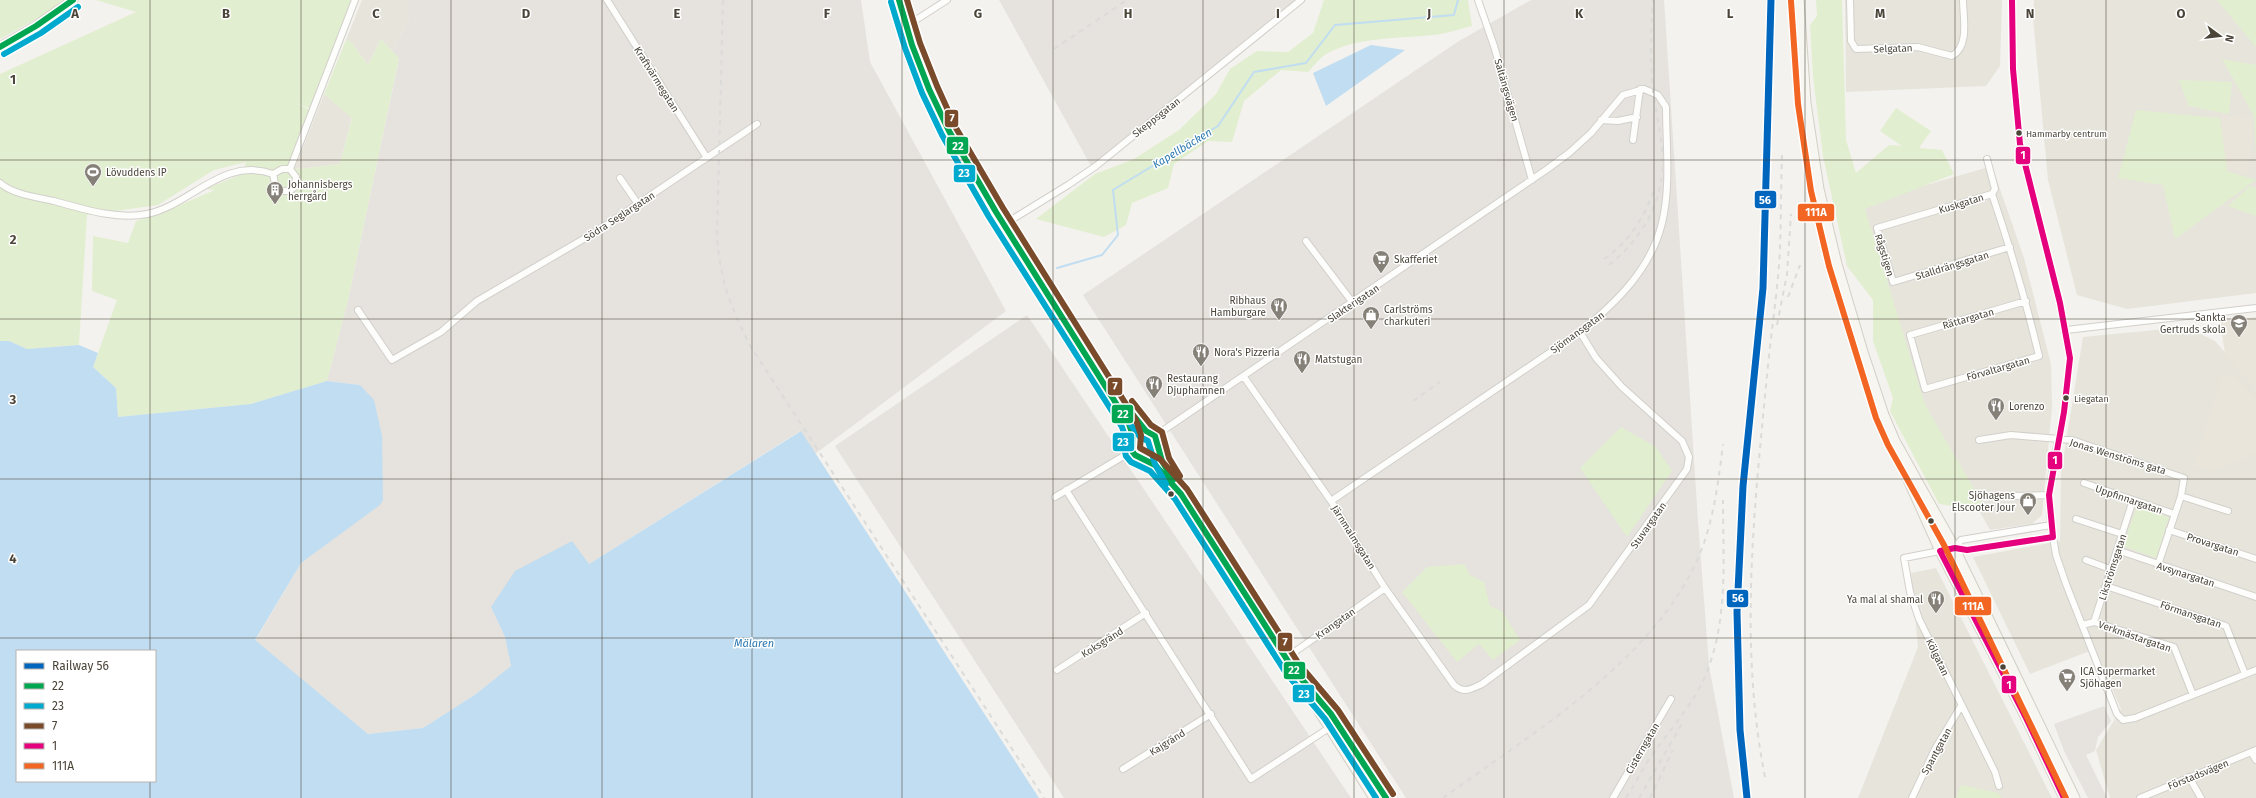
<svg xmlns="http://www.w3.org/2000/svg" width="2256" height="798" font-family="'Fira Sans',sans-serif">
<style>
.residential{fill:#e7e4dc}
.industrial{fill:#e6e2de}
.education{fill:#eae5da}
.green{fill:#e1eecf}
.parking{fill:#e6e3df}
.water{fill:#c0ddf1;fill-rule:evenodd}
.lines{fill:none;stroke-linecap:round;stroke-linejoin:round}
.stream{stroke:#c0ddf1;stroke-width:2}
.minor-casing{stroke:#d2d0cb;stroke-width:8}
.secondary-casing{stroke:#d3cfc5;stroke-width:11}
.minor{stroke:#fdfdfc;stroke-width:6}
.secondary{stroke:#f7f6f1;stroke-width:9}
.rail{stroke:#dbdbda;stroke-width:2;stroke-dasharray:5 5;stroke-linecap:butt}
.bus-1-casing{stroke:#fff;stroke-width:9}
.bus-2-casing{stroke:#fff;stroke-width:9}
.bus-3-casing{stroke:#fff;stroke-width:9}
.bus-4-casing{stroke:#fff;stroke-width:9}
.bus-5-casing{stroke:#fff;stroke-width:9}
.bus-1{stroke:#00a651;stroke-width:6}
.bus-2{stroke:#00a9ce;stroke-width:6}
.bus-3{stroke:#7a4b2a;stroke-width:6}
.bus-4{stroke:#e5007d;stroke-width:6}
.bus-5{stroke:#f26522;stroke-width:6}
.rail-1-casing{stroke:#fff;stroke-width:10}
.rail-1{stroke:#0065bd;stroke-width:7}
.grid{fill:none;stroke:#4b4439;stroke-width:1;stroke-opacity:0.55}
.bus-dot{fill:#4b4439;stroke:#fff;stroke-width:1.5}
.labels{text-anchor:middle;stroke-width:3;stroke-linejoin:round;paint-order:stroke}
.bus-label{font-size:9px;fill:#4b4439;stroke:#fff;text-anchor:start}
.street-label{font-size:10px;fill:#4b4439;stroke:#fff}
.poi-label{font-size:10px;fill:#4b4439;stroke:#fff;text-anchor:start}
.water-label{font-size:11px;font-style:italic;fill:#2e7ab2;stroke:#fff}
.grid-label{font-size:13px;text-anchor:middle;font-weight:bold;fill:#4b4439;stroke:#fff;stroke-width:3;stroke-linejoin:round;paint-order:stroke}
.line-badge{stroke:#fff;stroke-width:1.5}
.badge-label{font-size:11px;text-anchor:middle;font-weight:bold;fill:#fff}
</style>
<rect width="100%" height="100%" fill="#f4f2ee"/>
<path class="residential" d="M 362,0 L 409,0 L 409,20 L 392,51 L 381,39 L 368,65 L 351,42 L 346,40 Z
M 1845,0 L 2002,0 L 2000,66 L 1986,86 L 1846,92 Z
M 2034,0 L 2256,0 L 2256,293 L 2127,309 L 2077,295 L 2048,180 L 2033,18 Z
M 324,94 L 352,117 L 340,164 L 300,169 L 295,168 Z
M 1992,166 L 2024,258 L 2051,364 L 2052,407 L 2042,515 L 2032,524 L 1990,530 L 1926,416 L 1861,204 Z
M 2186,327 L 2215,341 L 2256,388 L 2256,798 L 2110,798 L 2096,750 L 2121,709 L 2095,649 L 2030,674 L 1973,557 L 2060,541 L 2061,473 L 2083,337 Z
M 1936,568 L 2052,798 L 1858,798 L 1918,647 L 1911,573 Z"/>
<path class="industrial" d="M 409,0 L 861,0 L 870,62 L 1006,311 L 815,454 L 800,431 L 589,564 L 491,607 L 505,637 L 511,666 L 476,694 L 423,728 L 368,734 L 255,641 L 301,563 L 380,504 L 360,385 L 327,381 L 348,300 L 399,59 L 392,51 L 409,20 Z
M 999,0 L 1297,0 L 1091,166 Z
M 1531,0 L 1664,0 L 1698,521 L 1709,666 L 1734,798 L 1406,798 L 1083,295 L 1459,41 Z
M 1027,315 L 1351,798 L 1064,798 L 835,446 Z"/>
<path class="education" d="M 2222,115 L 2254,119 L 2248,173 L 2219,167 Z
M 2256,317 L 2256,388 L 2225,354 L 2220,321 Z
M 2231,376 L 2256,399 L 2256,452 L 2215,471 L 2194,466 L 2222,377 Z"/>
<path class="green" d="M 0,0 L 62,0 L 49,12 L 0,39 Z
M 96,0 L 351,0 L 312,109 L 293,102 L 311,110 L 292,158 L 295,168 L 300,169 L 340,164 L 352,118 L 324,94 L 346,40 L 351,42 L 368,65 L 381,39 L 399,58 L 348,300 L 327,381 L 251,404 L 118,417 L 116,388 L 93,367 L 117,300 L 92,291 L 93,236 L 128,243 L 136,221 L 161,213 L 215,190 L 206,189 L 242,174 L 246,162 L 214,170 L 158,205 L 87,215 L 79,345 L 27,349 L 9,341 L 0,341 L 0,74 L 136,12 Z
M 1324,0 L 1468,0 L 1472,26 C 1459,29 1446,34 1433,35 C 1397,39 1362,36 1328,53 C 1320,57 1314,66 1308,72 L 1281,70 L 1244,101 L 1232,142 L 1208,141 L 1174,164 L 1168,188 L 1132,203 L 1126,225 L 1104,237 L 1036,219 L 1095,174 L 1134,159 L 1179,130 L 1216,94 L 1230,69 L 1257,51 L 1288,52 L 1313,33 Z
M 1816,0 L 1842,0 L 1846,140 L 1856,173 L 1889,145 L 1902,146 L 1880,131 L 1896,108 L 1931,131 L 1919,148 L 1942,150 L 1954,174 L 1865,209 L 1925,405 L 1987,511 L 1939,504 L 1890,411 L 1893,398 L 1873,341 L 1873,300 L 1847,266 L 1823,156 L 1813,77 L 1810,25 L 1817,16 Z
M 2217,0 L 2256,0 L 2256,47 Z
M 2222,59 L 2256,65 L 2256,155 L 2254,116 Z
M 2179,80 L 2232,82 L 2229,114 L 2189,106 Z
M 2136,110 L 2220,118 L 2227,171 L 2256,180 L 2175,239 L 2163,185 L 2118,178 Z
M 2250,186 L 2256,188 L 2256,216 L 2228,206 Z
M 1621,427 L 1656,447 L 1672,471 L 1627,537 L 1580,468 Z
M 2137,506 L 2169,517 L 2156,558 L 2123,546 Z
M 1464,564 L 1470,575 L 1484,582 L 1490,606 L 1502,611 L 1520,640 L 1493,660 L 1479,644 L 1457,662 L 1402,592 L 1427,567 Z
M 1961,785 L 1999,793 L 2001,798 L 1956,798 Z"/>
<path class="parking" d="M 2104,706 L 2111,721 L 2098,737 L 2095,751 L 2086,755 L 2107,798 L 2088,798 L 2064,751 L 2054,724 Z"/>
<path class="water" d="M 1371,45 L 1405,50 L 1326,106 L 1313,73 Z
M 0,341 L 9,341 L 27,349 L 79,345 L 98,353 L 93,367 L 116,388 L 118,417 L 251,404 L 327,381 L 360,385 L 374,400 L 382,436 L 383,500 L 380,505 L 301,563 L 255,640 L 368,734 L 423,728 L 476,694 L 511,666 L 505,637 L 491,607 L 515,571 L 572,541 L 589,564 L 801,431 L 1039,798 L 0,798 ZM 17,651 L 155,651 L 155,781 L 17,781 Z"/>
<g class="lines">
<path class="stream" d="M 1057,268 L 1102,255 L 1118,235 L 1113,190 L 1218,126 L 1254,72 L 1306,63 L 1335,25 L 1454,15 L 1458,0"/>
<defs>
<path id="minor" d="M 607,0 L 707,158
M 1478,0 L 1494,46 L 1532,180
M 1850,0 L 1851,41 L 1856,49 L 1918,47 L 1952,56 C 1970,46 1963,17 1963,0
M 2012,0 L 2013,69 L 2020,144 L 2060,303 L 2070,358 L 2064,412 L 2053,465 L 2049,495 L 2051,525 L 2056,555 L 2066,584 L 2117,714 L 2123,720 L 2135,718 L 2256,670
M 905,27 L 947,0
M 1601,120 L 1618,121 L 1637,117
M 1633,140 L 1640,89
M 1987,159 L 1995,189 L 1992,194
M 290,169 L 355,0
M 620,178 L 638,204
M 0,183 C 14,195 37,197 54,201 C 83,209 117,220 147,214 C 191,205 223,156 273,174 L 282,169 L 290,169 L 296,177 L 295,187 L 289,191 L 280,191 L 276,188 L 273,174
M 1992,194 C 2010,247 2026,301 2039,356 L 1925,389 L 1910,335 L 2026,301
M 1992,194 L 1877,228 L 1893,282 L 2010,247
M 1003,225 L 1068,185 L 1096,166 L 1301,0
M 1306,241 L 1353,303
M 358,310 L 392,360 L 441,332 L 477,301 L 599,230 L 757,124
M 2066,330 L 2256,308
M 1244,377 L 1331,501 L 1385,588 L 1454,685 C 1464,694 1471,689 1482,684 L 1589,605 L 1687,469 L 1689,457 L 1682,441 L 1622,387 L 1596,358 L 1580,332
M 1155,436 L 1546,170 L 1569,153 L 1591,133 L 1623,95 L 1644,89 L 1658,95 L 1666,107 C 1666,144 1671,186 1662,223 C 1651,269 1616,303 1580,332 L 1331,501
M 1979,440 L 2011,435 L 2072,440 L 2184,478 L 2181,496 L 2158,565
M 2084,483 L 2174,514
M 1066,490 L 1251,779 L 1332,726
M 2011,496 L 2049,495
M 2181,496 L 2228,511
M 1055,497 L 1132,451
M 2076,519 L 2122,534
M 2169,530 L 2256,559
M 1955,548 L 1961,540 L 2051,525
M 2117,550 L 2256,597
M 2086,560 L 2110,569
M 2106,586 L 2226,626 L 2245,674
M 2094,622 L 2174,647 L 2193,695
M 2082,625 L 2094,622 L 2133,500
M 1286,658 L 1385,588
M 1057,670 L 1146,613
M 2251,752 L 2256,760
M 1123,769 L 1211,714
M 2189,777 L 2201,798
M 1999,786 L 1995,772 L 1919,619 L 1910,592 L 1904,558 L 1955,548 L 1967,550 L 2053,537
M 1613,798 L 1671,699
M 1912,798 L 1935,749 L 1961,706
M 2140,798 L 2256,750"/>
<path id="secondary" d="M 899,0 C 923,99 977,186 1032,270 C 1069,325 1105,379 1146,431
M 1799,0 L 1806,103 L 1819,189 L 1837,264 L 1863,352 L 1884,415 L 1895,441 L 1951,541 L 2075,798
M 0,47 L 36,26 L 73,0
M 1102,382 L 1129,424 L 1133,436
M 1899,452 L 1905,473 L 1940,551 L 2026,718 L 2064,798
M 1181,494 L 1155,465 L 1135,455 L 1132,451 L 1131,444 L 1136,434 L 1146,431 L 1155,436 L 1162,461 L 1181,494 L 1374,798
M 1301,677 L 1336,723 L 1386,798"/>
</defs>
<use href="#minor" class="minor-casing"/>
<use href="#secondary" class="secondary-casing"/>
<use href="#minor" class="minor"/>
<use href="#secondary" class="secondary"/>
<path class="rail" d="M 723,0 L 717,237 C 720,279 731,309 751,347 L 1044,798
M 1054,49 L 1127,0
M 1604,259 C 1629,242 1645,217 1654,189
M 1609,265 C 1645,236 1667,196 1662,149 C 1660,129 1656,111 1653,91 C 1650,61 1651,30 1653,0
M 1788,297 L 1800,265
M 1777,325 L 1787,274 L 1791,214
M 1413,401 L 1440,382
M 1765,777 C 1738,641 1755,502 1768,365 C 1772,326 1778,288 1780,249 C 1781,218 1781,186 1782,155
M 1443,798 C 1535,731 1667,653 1705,540 C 1715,509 1719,477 1723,444
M 1626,798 C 1634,786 1640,773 1648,761 C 1666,734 1689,710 1703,681 C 1729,624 1723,561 1723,500
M 1639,798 L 1683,722
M 1650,798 L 1673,750"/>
<defs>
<path id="bus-1" d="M 899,0 L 912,45 L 929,89 L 949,131 L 996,212 L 1129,424 L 1133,436 L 1132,451 L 1135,455 L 1155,465 L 1181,494 L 1293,669 L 1331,714 L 1386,798
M 0,47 L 36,26 L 73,0
M 1126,406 L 1146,431 L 1155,436 L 1162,461 L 1173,480"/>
<path id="bus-2" d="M 891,2 L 905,48 L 922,93 L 942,135 L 989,217 L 1122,427 L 1125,436 L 1123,444 L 1126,456 L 1131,462 L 1150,471 L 1175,499 L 1286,673 L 1325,719 L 1376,798
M 4,54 L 41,33 L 78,7
M 1120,411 L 1140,437 L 1148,441 L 1155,464 L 1166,484"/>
<path id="bus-3" d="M 907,0 L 920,43 L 937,86 L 956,128 L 1003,208 L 1136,420 L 1141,435 L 1140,448 L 1160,459 L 1187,489 L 1299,664 L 1338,710 L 1393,794
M 1132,401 L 1151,425 L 1162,432 L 1169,458 L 1180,476"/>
<path id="bus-4" d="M 2012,0 L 2013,69 L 2020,144 L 2060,303 L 2070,358 L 2064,412 L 2049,495 L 2053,537 L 1967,550 L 1955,548 L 1940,551 L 2026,718 L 2064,798"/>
<path id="bus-5" d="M 1791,1 L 1798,104 L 1811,191 L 1829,266 L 1876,418 L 1888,445 L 1944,545 L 2066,798"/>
</defs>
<use href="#bus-1" class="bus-1-casing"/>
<use href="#bus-2" class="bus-2-casing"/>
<use href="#bus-3" class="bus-3-casing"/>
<use href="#bus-4" class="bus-4-casing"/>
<use href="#bus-5" class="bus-5-casing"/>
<use href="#bus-1" class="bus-1"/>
<use href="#bus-2" class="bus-2"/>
<use href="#bus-3" class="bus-3"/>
<use href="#bus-4" class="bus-4"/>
<use href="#bus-5" class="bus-5"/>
<defs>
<path id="rail-1" d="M 1747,798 L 1740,730 L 1737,612 L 1743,486 L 1763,288 L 1771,0"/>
</defs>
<use href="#rail-1" class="rail-1-casing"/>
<use href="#rail-1" class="rail-1"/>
</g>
<path class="grid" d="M 150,0 L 150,651M 301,0 L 301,798M 451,0 L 451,798M 602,0 L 602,798M 752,0 L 752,798M 902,0 L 902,798M 1053,0 L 1053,798M 1203,0 L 1203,798M 1354,0 L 1354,798M 1504,0 L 1504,798M 1654,0 L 1654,798M 1805,0 L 1805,798M 1955,0 L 1955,798M 2106,0 L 2106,798M 0,160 L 2256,160M 0,319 L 2256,319M 0,479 L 2256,479M 0,638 L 2256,638M 150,781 L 150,798"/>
<defs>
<symbol id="stadium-pin" viewBox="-11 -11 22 30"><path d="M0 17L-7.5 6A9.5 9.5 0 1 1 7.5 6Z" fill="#868178" stroke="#fff"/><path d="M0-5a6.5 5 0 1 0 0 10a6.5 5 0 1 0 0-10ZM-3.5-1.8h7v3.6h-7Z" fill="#fff"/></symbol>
<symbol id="building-pin" viewBox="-11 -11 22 30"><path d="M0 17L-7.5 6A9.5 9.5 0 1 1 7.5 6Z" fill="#868178" stroke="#fff"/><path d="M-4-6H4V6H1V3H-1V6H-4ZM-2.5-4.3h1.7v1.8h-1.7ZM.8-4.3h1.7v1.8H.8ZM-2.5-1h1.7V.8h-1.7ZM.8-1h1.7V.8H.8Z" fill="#fff"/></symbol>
<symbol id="supermarket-pin" viewBox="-11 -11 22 30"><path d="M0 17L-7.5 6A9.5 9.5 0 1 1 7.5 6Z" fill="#868178" stroke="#fff"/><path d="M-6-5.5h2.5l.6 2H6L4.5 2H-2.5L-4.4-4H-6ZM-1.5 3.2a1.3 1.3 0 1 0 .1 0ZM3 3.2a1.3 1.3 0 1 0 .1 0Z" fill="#fff"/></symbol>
<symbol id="restaurant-pin" viewBox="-11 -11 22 30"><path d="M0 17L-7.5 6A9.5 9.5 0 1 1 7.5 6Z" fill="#868178" stroke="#fff"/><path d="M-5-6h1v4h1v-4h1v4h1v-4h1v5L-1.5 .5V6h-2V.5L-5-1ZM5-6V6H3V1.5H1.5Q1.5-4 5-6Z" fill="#fff"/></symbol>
<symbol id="shop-pin" viewBox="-11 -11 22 30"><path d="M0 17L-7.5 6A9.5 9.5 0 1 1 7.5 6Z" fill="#868178" stroke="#fff"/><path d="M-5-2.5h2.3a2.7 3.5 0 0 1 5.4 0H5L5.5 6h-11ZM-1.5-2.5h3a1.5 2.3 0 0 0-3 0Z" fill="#fff"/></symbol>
<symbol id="school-pin" viewBox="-11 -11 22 30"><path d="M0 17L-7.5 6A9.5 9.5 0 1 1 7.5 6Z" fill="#868178" stroke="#fff"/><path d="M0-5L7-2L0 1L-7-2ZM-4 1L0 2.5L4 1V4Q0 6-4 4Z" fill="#fff"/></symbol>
</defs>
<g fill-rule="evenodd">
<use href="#stadium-pin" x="83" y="162" width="20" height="27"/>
<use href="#building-pin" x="265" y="180" width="20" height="27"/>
<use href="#supermarket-pin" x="1371" y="249" width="20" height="27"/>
<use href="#restaurant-pin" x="1269" y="296" width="20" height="27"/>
<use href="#shop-pin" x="1361" y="305" width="20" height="27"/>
<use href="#school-pin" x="2229" y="313" width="20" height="27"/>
<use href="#restaurant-pin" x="1191" y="342" width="20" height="27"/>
<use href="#restaurant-pin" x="1292" y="349" width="20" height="27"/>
<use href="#restaurant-pin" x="1144" y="374" width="20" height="27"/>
<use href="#restaurant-pin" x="1986" y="396" width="20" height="27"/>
<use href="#shop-pin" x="2018" y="491" width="20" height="27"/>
<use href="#restaurant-pin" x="1926" y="589" width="20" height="27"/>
<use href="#supermarket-pin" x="2057" y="667" width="20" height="27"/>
</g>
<g class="bus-dot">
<circle cx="2019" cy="133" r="3.5"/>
<circle cx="2066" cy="398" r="3.5"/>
<circle cx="1171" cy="494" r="3.5"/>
<circle cx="1931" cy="521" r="3.5"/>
<circle cx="2003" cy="667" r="3.5"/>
</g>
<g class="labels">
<g class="bus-label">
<text x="2026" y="137">Hammarby centrum</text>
<text x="2074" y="402">Liegatan</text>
</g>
<g class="street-label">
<text transform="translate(1893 48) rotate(-2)" y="4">Selgatan</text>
<text transform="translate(657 79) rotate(58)" y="4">Kraftvärmegatan</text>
<text transform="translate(1507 90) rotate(74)" y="4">Saltängsvägen</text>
<text transform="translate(1156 117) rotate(-38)" y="4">Skeppsgatan</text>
<text transform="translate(1961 203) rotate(-17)" y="4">Kuskgatan</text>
<text transform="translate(619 216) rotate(-33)" y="4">Södra Seglargatan</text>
<text transform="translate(1885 255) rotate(73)" y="4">Rågstigen</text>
<text transform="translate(1952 265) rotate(-17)" y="4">Stalldrängsgatan</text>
<text transform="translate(1353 303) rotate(-34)" y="4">Slakterigatan</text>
<text transform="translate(1968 318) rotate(-16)" y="4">Rättargatan</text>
<text transform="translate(1577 332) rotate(-36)" y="4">Sjömansgatan</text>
<text transform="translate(1998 368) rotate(-16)" y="4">Förvaltargatan</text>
<text transform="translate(2118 456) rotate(17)" y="4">Jonas Wenströms gata</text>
<text transform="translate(2129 499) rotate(19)" y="4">Uppfinnargatan</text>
<text transform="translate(1648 525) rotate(-55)" y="4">Stuvargatan</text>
<text transform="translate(1354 537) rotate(58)" y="4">Järnmalmsgatan</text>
<text transform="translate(2213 544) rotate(18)" y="4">Provargatan</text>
<text transform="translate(2112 567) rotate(-72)" y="4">Likströmsgatan</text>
<text transform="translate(2186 574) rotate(18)" y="4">Avsynargatan</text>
<text transform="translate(2191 614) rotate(19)" y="4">Förmansgatan</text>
<text transform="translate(1335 623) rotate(-35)" y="4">Krangatan</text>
<text transform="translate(2135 636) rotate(19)" y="4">Verkmästargatan</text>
<text transform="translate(1102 642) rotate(-32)" y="4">Koksgränd</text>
<text transform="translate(1938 657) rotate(64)" y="4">Kölgatan</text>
<text transform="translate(1167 742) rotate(-32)" y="4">Kajgränd</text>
<text transform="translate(1642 748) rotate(-60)" y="4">Cisterngatan</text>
<text transform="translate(1936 751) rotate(-61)" y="4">Spantgatan</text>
<text transform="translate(2198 774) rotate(-22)" y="4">Förstadsvägen</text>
</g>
<g class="poi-label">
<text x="106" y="176">Lövuddens IP</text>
<text x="288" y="188">Johannisbergs<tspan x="288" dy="12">herrgård</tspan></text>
<text x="1394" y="263">Skafferiet</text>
<text x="1266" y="304" text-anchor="end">Ribhaus<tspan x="1266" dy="12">Hamburgare</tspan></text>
<text x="1384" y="313">Carlströms<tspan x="1384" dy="12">charkuteri</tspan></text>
<text x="2226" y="321" text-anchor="end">Sankta<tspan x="2226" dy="12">Gertruds skola</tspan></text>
<text x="1214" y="356">Nora's Pizzeria</text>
<text x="1315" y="363">Matstugan</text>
<text x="1167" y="382">Restaurang<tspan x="1167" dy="12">Djuphamnen</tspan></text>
<text x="2009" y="410">Lorenzo</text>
<text x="2015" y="499" text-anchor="end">Sjöhagens<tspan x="2015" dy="12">Elscooter Jour</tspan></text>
<text x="1923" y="603" text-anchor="end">Ya mal al shamal</text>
<text x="2080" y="675">ICA Supermarket<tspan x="2080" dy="12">Sjöhagen</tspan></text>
</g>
<g class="water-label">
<text transform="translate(1182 148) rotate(-31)" y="4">Kapellbäcken</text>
<text x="754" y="647">Mälaren</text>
</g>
</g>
<g class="grid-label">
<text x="75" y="18">A</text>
<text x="226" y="18">B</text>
<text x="376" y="18">C</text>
<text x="526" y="18">D</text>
<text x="677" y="18">E</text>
<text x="827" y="18">F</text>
<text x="978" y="18">G</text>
<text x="1128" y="18">H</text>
<text x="1278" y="18">I</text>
<text x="1429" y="18">J</text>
<text x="1579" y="18">K</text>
<text x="1730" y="18">L</text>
<text x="1880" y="18">M</text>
<text x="2030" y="18">N</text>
<text x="2181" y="18">O</text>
<text x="13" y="84">1</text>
<text x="13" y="244">2</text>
<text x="13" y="404">3</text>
<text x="13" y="563">4</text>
</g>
<g class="line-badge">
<rect x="944" y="109" width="15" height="19" rx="4" fill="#7a4b2a"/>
<rect x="946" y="136" width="23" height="19" rx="4" fill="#00a651"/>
<rect x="2015" y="146" width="16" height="19" rx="4" fill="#e5007d"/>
<rect x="953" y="164" width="23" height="19" rx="4" fill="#00a9ce"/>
<rect x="1754" y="190" width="23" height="19" rx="4" fill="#0065bd"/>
<rect x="1797" y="203" width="38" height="19" rx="4" fill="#f26522"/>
<rect x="1107" y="377" width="16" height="19" rx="4" fill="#7a4b2a"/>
<rect x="1111" y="404" width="23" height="20" rx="4" fill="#00a651"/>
<rect x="1112" y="432" width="23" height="20" rx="4" fill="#00a9ce"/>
<rect x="2047" y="451" width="16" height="19" rx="4" fill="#e5007d"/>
<rect x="1726" y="589" width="23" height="19" rx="4" fill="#0065bd"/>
<rect x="1954" y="596" width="38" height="20" rx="4" fill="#f26522"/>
<rect x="1277" y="632" width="16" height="20" rx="4" fill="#7a4b2a"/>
<rect x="1283" y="661" width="23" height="19" rx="4" fill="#00a651"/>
<rect x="2001" y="675" width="16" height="19" rx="4" fill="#e5007d"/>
<rect x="1292" y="684" width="23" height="19" rx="4" fill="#00a9ce"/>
</g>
<g class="badge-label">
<text x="952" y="122">7</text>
<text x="958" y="150">22</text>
<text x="2023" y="159">1</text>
<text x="964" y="177">23</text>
<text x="1765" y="204">56</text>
<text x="1816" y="216">111A</text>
<text x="1115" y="390">7</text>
<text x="1123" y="418">22</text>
<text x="1123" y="446">23</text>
<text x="2055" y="464">1</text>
<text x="1738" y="602">56</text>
<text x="1973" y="610">111A</text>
<text x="1285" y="646">7</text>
<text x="1294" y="674">22</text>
<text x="2009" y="689">1</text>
<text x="1304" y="698">23</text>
</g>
<rect x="16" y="650" width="140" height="132" fill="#ffffff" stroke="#b7b4b0"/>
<rect x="24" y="663" width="20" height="6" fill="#0065bd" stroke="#b7b4b0"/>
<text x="52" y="670" font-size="12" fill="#4b4439">Railway 56</text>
<rect x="24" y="683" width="20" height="6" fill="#00a651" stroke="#b7b4b0"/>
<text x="52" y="690" font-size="12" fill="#4b4439">22</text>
<rect x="24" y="703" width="20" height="6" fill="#00a9ce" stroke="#b7b4b0"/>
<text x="52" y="710" font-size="12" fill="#4b4439">23</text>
<rect x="24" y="723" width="20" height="6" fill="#7a4b2a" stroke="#b7b4b0"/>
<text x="52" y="730" font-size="12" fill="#4b4439">7</text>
<rect x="24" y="743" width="20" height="6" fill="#e5007d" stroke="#b7b4b0"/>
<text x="52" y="750" font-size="12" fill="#4b4439">1</text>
<rect x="24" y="763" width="20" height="6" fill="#f26522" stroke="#b7b4b0"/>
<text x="52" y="770" font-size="12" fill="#4b4439">111A</text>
<g transform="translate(2220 36) rotate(105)" stroke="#ffffff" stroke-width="3" paint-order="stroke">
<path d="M0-3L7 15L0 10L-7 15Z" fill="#4b4439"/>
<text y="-6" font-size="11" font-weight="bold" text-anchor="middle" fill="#4b4439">N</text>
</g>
</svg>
